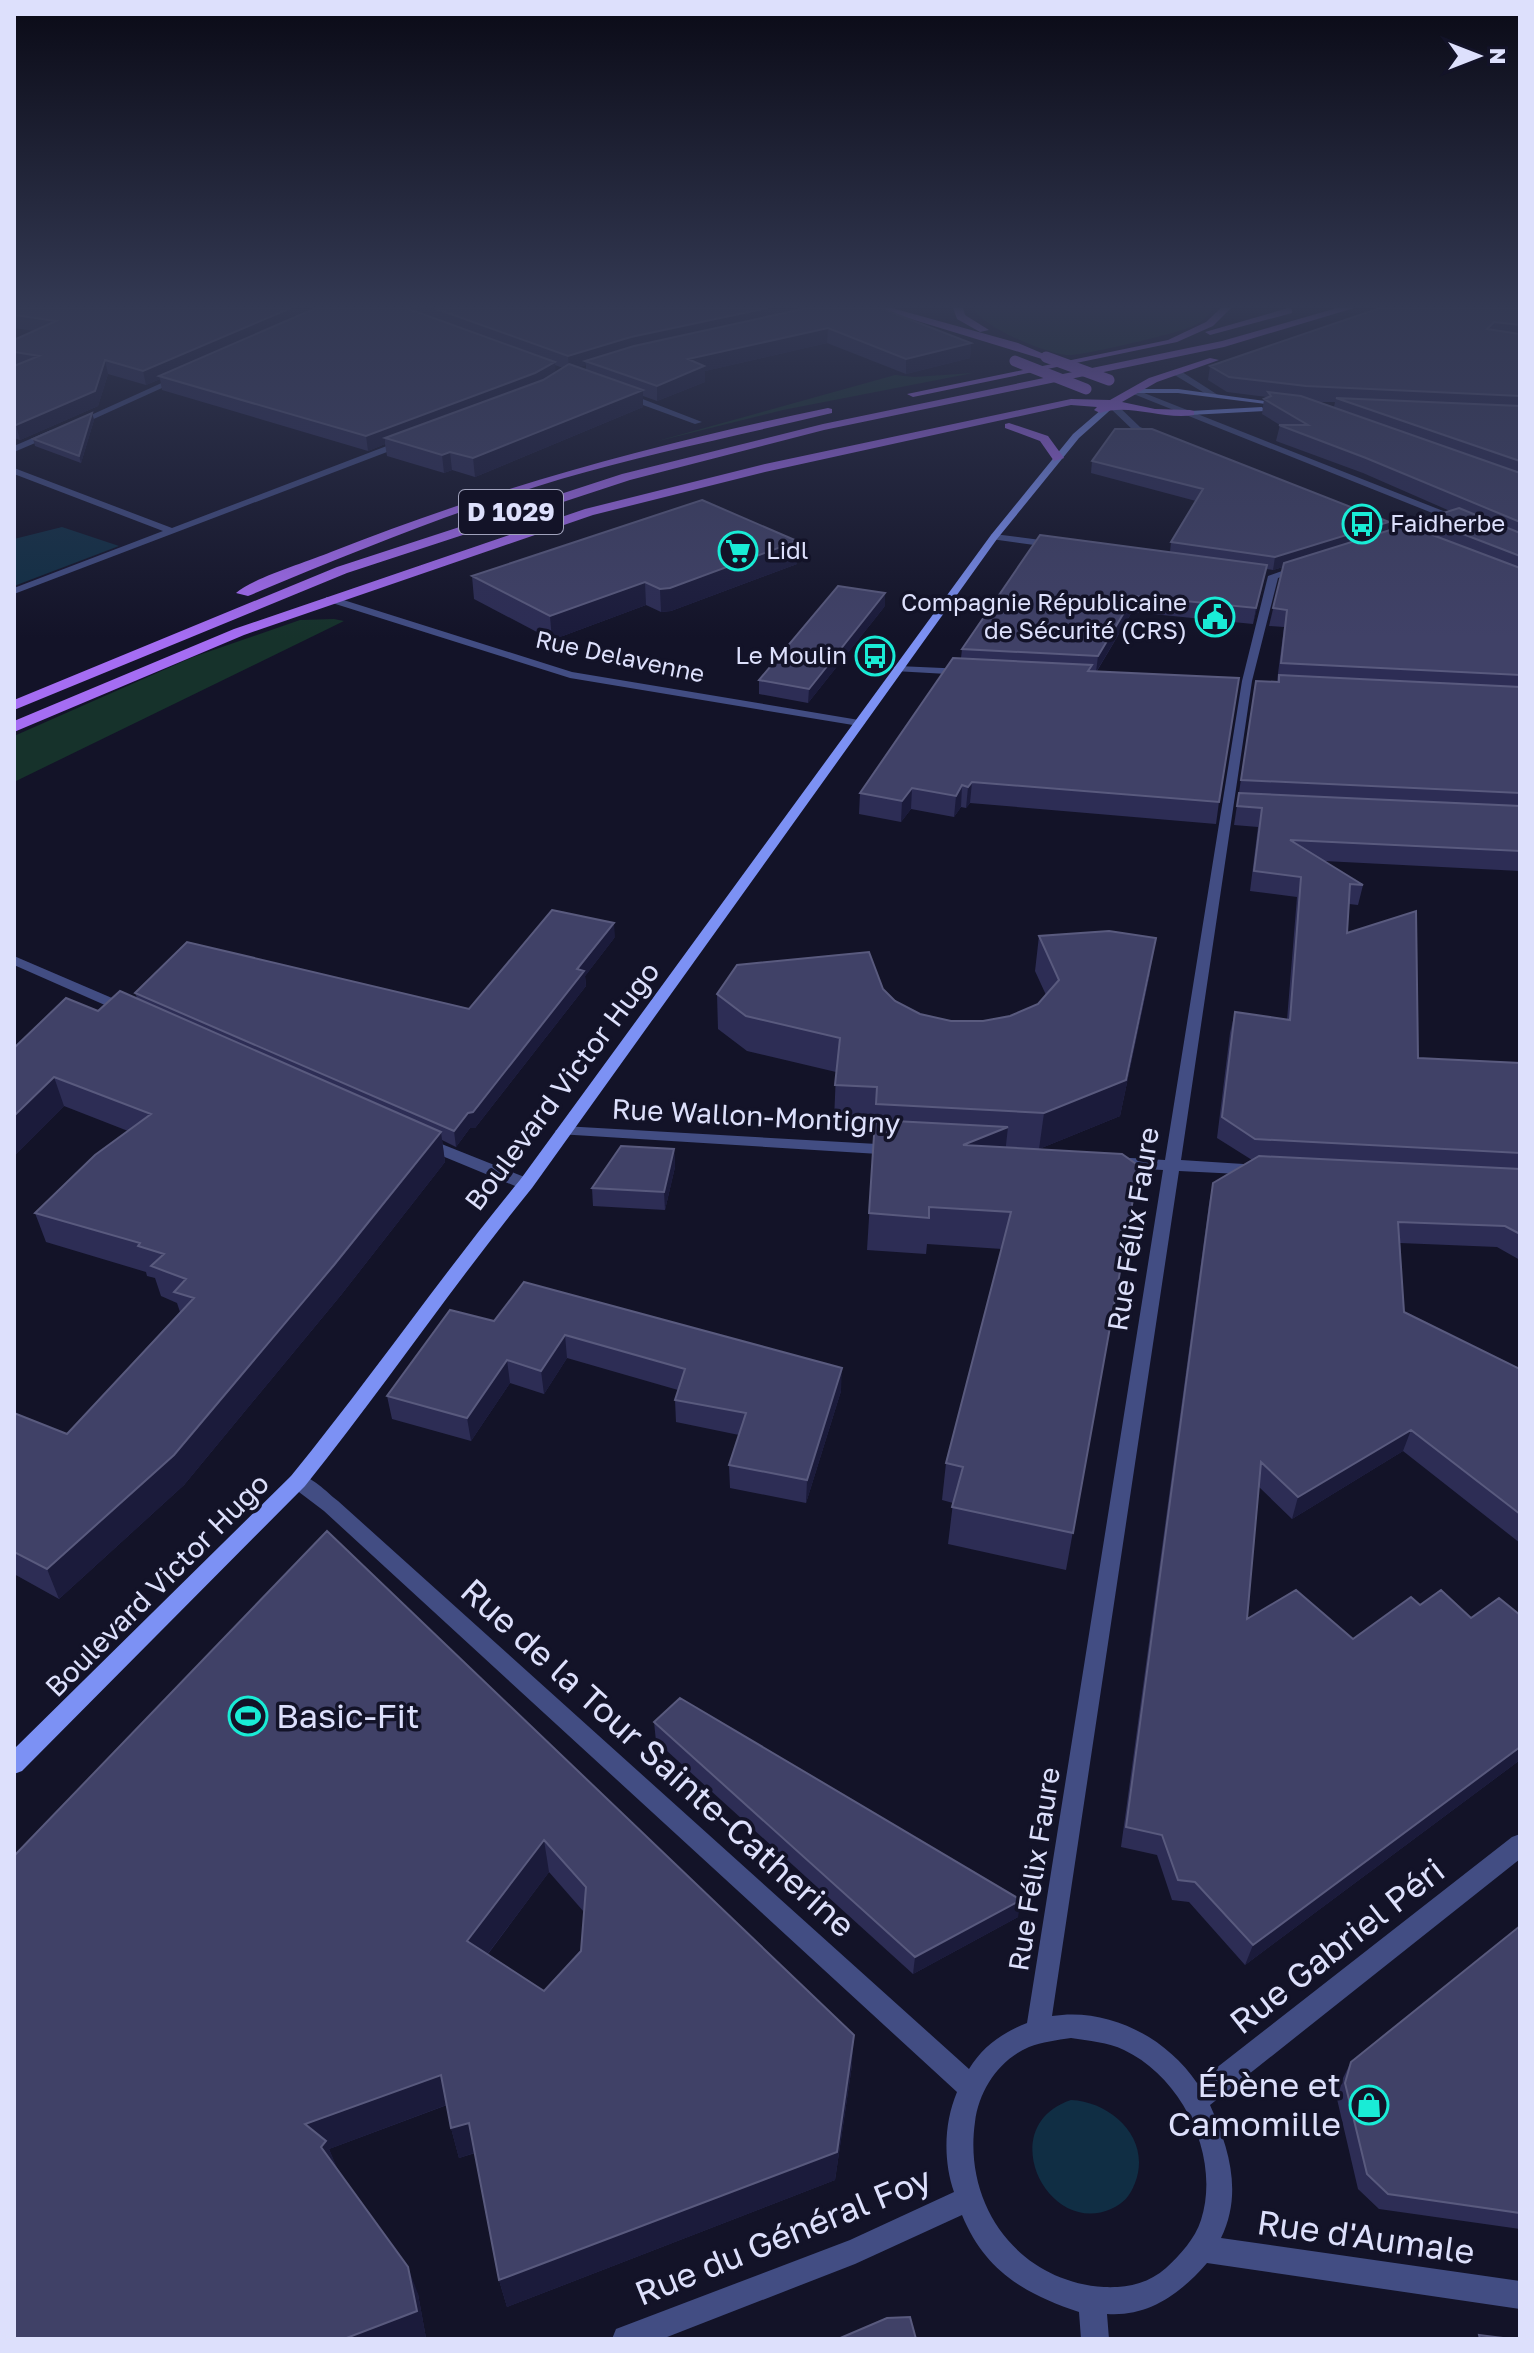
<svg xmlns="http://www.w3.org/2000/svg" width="1534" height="2353" font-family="'Golos Text',sans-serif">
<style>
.green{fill:#16322b}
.water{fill:#102e44}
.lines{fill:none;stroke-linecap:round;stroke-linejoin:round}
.minor{fill:#424d83;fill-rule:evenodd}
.tertiary{fill:#424d83;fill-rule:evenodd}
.secondary{fill:#7c91f4;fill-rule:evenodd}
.primary{fill:#a56df3;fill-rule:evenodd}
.primary-bridge{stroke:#a56df3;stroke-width:11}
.wall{fill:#2d2d55;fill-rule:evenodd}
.shaded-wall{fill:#1b1b3b}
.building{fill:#404167;stroke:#595a7e;stroke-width:2;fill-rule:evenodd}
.labels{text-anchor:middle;stroke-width:7;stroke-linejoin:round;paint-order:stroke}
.far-poi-label{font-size:24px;fill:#dde0fc;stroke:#131328;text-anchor:start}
.far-street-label{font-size:24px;fill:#dde0fc;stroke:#131328}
.shield{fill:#131328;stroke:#a0a2bc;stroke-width:2}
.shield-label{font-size:26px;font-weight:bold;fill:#dde0fc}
.street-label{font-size:28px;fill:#dde0fc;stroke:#131328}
.near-poi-label{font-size:34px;fill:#dde0fc;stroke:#131328;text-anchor:start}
.near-street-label{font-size:34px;fill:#dde0fc;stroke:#131328}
</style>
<rect width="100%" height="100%" fill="#131328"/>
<path class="green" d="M 973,308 L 1212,308 L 1213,309 C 1206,319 1199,324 1188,328 C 1173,334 1079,357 1066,355 C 1045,353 982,327 973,308 Z
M 973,373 L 783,410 L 654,442 L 895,375 L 914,377 Z
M 334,619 L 344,621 L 14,782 L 14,736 L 193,657 L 300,620 Z"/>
<path class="water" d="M 62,527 L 119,546 L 14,586 L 14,539 Z
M 1071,2100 C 1112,2102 1152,2139 1135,2183 C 1130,2196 1124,2203 1111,2209 C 1047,2237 993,2126 1071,2100 Z"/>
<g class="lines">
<path class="minor" d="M 1173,370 L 1179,370 L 1218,395 L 1211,397 L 1173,374 Z
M 177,376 L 184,378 L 76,427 L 69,425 Z
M 621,393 L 627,393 L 702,422 L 695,424 L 621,397 Z
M 51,430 L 55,433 L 54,435 L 14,452 L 14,446 Z
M 405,439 L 408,440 L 408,444 L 14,594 L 14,588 L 163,531 L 14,474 L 14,468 L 172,528 Z
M 994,534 L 1056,542 L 1061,545 L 1056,548 L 991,539 L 991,535 Z
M 1299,565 L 1307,567 L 1278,578 L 1252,681 L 1181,1160 L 1259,1165 L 1267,1170 L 1259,1175 L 1179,1171 L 1052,2016 C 1108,2007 1166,2037 1197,2083 L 1512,1837 L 1520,1834 L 1520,1859 L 1210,2105 C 1229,2148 1243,2193 1221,2238 L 1520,2281 L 1520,2309 L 1207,2263 C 1181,2293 1149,2317 1107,2314 L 1109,2339 L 1081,2339 L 1079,2312 C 1025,2294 985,2271 962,2215 L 855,2264 L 662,2339 L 612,2339 L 616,2329 L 850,2240 L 954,2192 C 943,2160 944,2123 957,2092 L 324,1511 L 291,1486 L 288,1481 L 291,1476 C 307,1470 325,1491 338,1501 L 969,2069 C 983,2046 1002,2033 1027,2023 L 1163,1170 L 1114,1167 L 1106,1162 L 1114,1157 L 1165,1160 L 1242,681 L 1268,576 ZM 1071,2038 C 1089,2041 1108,2042 1124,2050 C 1183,2078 1221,2157 1201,2220 C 1195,2239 1180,2255 1166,2268 C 1148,2284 1126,2288 1104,2287 C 1018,2281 963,2206 975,2122 C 979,2090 999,2060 1029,2047 C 1042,2042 1057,2040 1071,2038 Z
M 326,597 L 334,597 L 572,672 L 859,720 L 865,723 L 859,726 L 570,678 L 326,601 Z
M 898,666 L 965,669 L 970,672 L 965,675 L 894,671 L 894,667 Z
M 14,956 L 133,1007 L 135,1010 L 128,1014 L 123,1013 L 14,965 Z
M 563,1126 L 895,1145 L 903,1150 L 895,1155 L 558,1134 L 555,1131 Z
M 424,1137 L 532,1180 L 534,1184 L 526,1189 L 520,1188 L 418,1146 L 416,1142 Z"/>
<path class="tertiary" d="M 1134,389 L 1466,520 L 1468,522 L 1460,524 L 1131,393 Z
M 1109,403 L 1115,403 L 1140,427 L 1157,434 L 1157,438 L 1134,431 L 1109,407 Z"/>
<path class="secondary" d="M 1131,389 L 1178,389 L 1287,404 L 1283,406 L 1178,393 L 1134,393 Z
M 1109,403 L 1116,405 L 1079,438 L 997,539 L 532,1188 C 453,1285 383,1389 305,1486 L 22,1771 L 14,1774 L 14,1749 L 291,1476 C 370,1379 441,1276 520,1180 L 991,535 L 1073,434 Z
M 1262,407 L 1265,411 L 1190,415 L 1186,413 L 1190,411 Z"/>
<path class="primary" d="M 875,308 L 892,308 L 1018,343 L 1051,357 L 1042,359 Z
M 953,308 L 963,308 L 965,315 L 989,330 L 980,332 L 957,319 Z
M 1221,308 L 1231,308 L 1213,326 L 1177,342 L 913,397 L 907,394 L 1168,340 L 1206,322 Z
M 1288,308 L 1292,309 L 1292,313 L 1210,335 L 1205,332 Z
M 1337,308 L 1354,308 L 1224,347 L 824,430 L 630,480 L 347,573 L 14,710 L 14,700 L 337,567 L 622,474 L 823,424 L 1222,341 Z
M 1210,358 L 1219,360 L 1157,382 L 1122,402 L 1155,409 L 1190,410 L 1194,411 L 1194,415 C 1162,420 1129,403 1100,413 L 1094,410 L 1097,407 L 1071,405 L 765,472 L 593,515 L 244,635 L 14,732 L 14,721 L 234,629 L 585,509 L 765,464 L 1071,399 L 1110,400 L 1149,378 Z
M 828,408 L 832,409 L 832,413 C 741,435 650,453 561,479 C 454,511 351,553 248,596 L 236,593 C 253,578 307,562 331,552 C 492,488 658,443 828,408 Z
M 1009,423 L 1048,436 L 1064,458 L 1054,461 L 1040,441 L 1005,428 L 1005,424 Z"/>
<path class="primary-bridge" d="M 1046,357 L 1109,380
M 1015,361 L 1086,389"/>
</g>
<path class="wall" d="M 14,308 L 880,308 L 971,343 L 970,358 L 906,374 L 827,343 L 705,371 L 705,382 L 657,401 L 643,396 L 643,407 L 475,477 L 452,470 L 444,473 L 387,456 L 385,444 L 368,451 L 162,390 L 160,379 L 146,385 L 108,374 L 98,406 L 20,440 L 14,438 L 14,366 L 16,365 L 14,365 L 14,340 L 34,331 L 14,328 ZM 555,365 L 563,368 L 555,372 ZM 586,365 L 586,370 L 577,367 Z
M 1520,308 L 1520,871 L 1324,861 L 1363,885 L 1358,905 L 1349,904 L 1347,933 L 1418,1058 L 1520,1063 L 1520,1260 L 1497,1247 L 1400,1243 L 1404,1312 L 1520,1369 L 1520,1543 L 1403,1451 L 1292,1519 L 1259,1487 L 1247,1619 L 1353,1639 L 1420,1605 L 1471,1618 L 1520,1615 L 1520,1760 L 1245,1965 L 1189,1902 L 1172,1900 L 1157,1855 L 1121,1847 L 1209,1204 L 1213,1183 L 1252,1160 L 1217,1138 L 1230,1033 L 1235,1012 L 1287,1020 L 1297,897 L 1250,891 L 1258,827 L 1234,825 L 1256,681 L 1277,681 L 1284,627 L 1269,626 L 1283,567 L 1273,570 L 1266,569 L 1253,624 L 1132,612 L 1097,671 L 1219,802 L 1216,824 L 970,803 L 966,808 L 961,807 L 954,817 L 911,809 L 901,822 L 859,814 L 860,793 L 961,658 L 962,649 L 1170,552 L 1171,542 L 1196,501 L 1091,473 L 1092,461 L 1389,522 L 1387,531 L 1422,531 L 1424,519 L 1450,511 L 1363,473 L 1276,441 L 1280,425 L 1262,414 L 1264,399 L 1267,397 L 1227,392 L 1208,380 L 1210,366 ZM 1318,402 L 1335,402 L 1334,407 Z
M 92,413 L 94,420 L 81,463 L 35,446 L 33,439 Z
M 797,541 L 797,564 L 671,611 L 661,612 L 646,605 L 552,640 L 474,599 L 472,576 Z
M 885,606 L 808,703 L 759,694 L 759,680 Z
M 1039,936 L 1150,973 L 1120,1116 L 1039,1149 L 1139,1166 L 1066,1570 L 948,1544 L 953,1503 L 942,1500 L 946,1463 L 1002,1249 L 927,1244 L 926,1254 L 867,1250 L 875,1122 L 834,1121 L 836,1072 L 747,1051 L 718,1029 L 717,994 L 883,989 L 895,1001 L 920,1014 L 951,1021 L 983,1021 L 1010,1016 L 1038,1004 L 1046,995 L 1035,971 Z
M 615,937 L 585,976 L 586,986 L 475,1128 L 470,1128 L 456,1147 L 442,1140 L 445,1162 L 341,1295 L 184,1485 L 59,1599 L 14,1574 L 14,1413 L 67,1434 L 180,1312 L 177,1303 L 161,1296 L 155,1278 L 147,1276 L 146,1272 L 46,1242 L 35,1213 L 128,1131 L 64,1106 L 14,1156 L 14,1048 L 98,1011 L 137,998 L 135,993 L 469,1009 Z
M 674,1149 L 675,1167 L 665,1210 L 593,1206 L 592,1188 Z
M 494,1321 L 841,1391 L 806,1503 L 730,1488 L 729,1465 L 739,1435 L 676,1422 L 675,1400 L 678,1390 L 567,1358 L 544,1394 L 510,1383 L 471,1441 L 392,1419 L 387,1396 Z
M 327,1531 L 852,2065 L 835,2180 L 507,2307 L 499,2280 L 475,2153 L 459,2158 L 451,2128 L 447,2105 L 329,2149 L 337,2169 L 418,2294 L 426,2338 L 14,2339 ZM 549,1872 L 584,1912 L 581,1951 L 544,1991 L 488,1954 Z
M 654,1722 L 1018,1917 L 913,1974 L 656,1741 Z
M 1520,1926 L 1520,2229 L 1379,2209 L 1358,2189 L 1337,2099 L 1343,2078 L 1351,2062 Z"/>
<path class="shaded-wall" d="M 291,308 L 324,308 L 159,376 L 160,379 L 146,385 L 143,371 Z
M 768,308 L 831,308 L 585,361 L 586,365 L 569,370 L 568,356 L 631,337 Z
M 828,328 L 827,343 L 705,371 L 705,382 L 657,401 L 657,386 L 688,359 Z
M 971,343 L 970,358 L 906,374 L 906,359 Z
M 105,360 L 108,374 L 98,406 L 20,440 L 16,425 Z
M 555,362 L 556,376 L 385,438 L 385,444 L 368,451 L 366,436 Z
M 643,390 L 643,407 L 475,477 L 473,458 Z
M 92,413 L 94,420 L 81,463 L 79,456 Z
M 450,452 L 452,470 L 444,473 L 442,455 Z
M 1389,522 L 1386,535 L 1273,570 L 1275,557 Z
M 797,541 L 797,564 L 671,611 L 661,612 L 660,589 Z
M 1267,565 L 1264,580 L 1253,624 L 1256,608 Z
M 645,582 L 646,605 L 552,640 L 550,616 Z
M 885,593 L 885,606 L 808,703 L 809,689 Z
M 1134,596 L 1132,612 L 1096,672 L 1098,656 Z
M 972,782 L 970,803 L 966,808 L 968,787 Z
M 962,785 L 961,807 L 954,817 L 956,796 Z
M 912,788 L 911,809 L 901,822 L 902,801 Z
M 614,923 L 615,937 L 585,976 L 586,986 L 475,1128 L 470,1128 L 456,1147 L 454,1131 Z
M 1156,938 L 1150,973 L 1120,1116 L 1039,1149 L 1044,1113 Z
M 54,1077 L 64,1106 L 14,1156 L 14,1116 Z
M 1008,1127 L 1004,1163 L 963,1145 Z
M 441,1132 L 445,1162 L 341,1295 L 184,1485 L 59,1599 L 47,1569 Z
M 674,1149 L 675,1167 L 665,1210 L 664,1192 Z
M 565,1335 L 567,1358 L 544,1394 L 541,1371 Z
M 507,1360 L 510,1383 L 471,1441 L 467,1418 Z
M 842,1368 L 841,1391 L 806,1503 L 807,1480 Z
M 1411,1430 L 1403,1451 L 1292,1519 L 1298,1497 Z
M 1520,1747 L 1520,1760 L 1245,1965 L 1253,1945 Z
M 544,1840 L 549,1872 L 474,1972 L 467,1941 Z
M 1021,1900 L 1018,1917 L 913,1974 L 915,1957 Z
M 854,2035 L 852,2065 L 835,2180 L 507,2307 L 499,2280 Z
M 441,2075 L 449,2104 L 329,2149 L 338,2170 L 305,2124 Z
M 469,2123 L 477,2152 L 459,2158 L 451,2128 Z
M 408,2267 L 418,2294 L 426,2338 L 423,2339 L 344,2339 Z"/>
<path class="building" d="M 14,308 L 291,308 L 143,371 L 105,360 L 95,391 L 16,425 L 14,425 L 14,366 L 39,356 L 14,352 L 14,340 L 56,321 L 14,315 Z
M 316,308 L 406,308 L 555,362 L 535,373 L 366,436 L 159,376 Z
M 434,308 L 768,308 L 631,337 L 568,356 Z
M 807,308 L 880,308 L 971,343 L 906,359 L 828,328 L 688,359 L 704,366 L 657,386 L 585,361 L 634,346 Z
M 1380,308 L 1520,308 L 1520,325 L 1494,322 L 1487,329 L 1520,334 L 1520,396 L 1306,386 L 1229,377 L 1210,366 Z
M 569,364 L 643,390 L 473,458 L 450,452 L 442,455 L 385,438 L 543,380 Z
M 1268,392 L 1301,396 L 1520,473 L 1520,522 L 1366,458 L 1279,425 L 1308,425 L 1264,399 L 1271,396 Z
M 1336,398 L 1520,406 L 1520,461 Z
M 92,413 L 79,456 L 33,439 Z
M 1115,429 L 1152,429 L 1389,522 L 1275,557 L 1171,542 L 1203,489 L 1092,461 Z
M 702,500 L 797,541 L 670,588 L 660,589 L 645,582 L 550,616 L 472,576 Z
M 1459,508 L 1520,533 L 1520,556 L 1424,519 Z
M 1406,525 L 1520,568 L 1520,675 L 1281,663 L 1287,610 L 1273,608 L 1284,563 Z
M 1040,535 L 1267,565 L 1256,608 L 1134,596 L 1098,656 L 962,649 Z
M 838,586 L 885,593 L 809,689 L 759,680 Z
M 953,658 L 1092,665 L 1088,671 L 1239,678 L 1219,802 L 972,782 L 968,787 L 962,785 L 956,796 L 912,788 L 902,801 L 860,793 Z
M 1279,675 L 1520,687 L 1520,793 L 1241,780 L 1256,681 L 1279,682 Z
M 1239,793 L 1520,806 L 1520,851 L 1290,840 L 1363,885 L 1350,884 L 1347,933 L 1416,911 L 1418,1058 L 1520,1063 L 1520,1153 L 1255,1139 L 1222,1117 L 1235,1012 L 1290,1020 L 1301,877 L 1254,871 L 1262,808 L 1237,806 Z
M 552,910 L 614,923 L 577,969 L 584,971 L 473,1112 L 468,1113 L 454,1131 L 135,993 L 187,942 L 469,1009 Z
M 1109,931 L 1156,938 L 1126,1080 L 1044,1113 L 876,1104 L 877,1087 L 835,1085 L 840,1038 L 746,1016 L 717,994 L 737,965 L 869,952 L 883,989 L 895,1001 L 920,1014 L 951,1021 L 983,1021 L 1010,1016 L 1038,1004 L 1059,980 L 1039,936 Z
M 120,991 L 441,1132 L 334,1265 L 174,1455 L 47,1569 L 14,1552 L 14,1413 L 67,1434 L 194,1298 L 174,1292 L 186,1279 L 151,1266 L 164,1254 L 138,1246 L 140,1243 L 35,1213 L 95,1155 L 151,1114 L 54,1077 L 14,1116 L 14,1048 L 66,998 L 98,1011 Z
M 875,1120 L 1008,1127 L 963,1145 L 1122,1154 L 1139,1166 L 1073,1533 L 952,1507 L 963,1467 L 946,1463 L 1011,1212 L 929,1207 L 929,1218 L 869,1213 Z
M 621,1146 L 674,1149 L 664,1192 L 592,1188 Z
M 1259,1156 L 1520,1169 L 1520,1234 L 1505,1226 L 1398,1222 L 1404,1312 L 1520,1369 L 1520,1514 L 1411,1430 L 1298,1497 L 1261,1462 L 1247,1619 L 1296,1590 L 1353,1639 L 1411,1597 L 1420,1605 L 1441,1590 L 1471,1618 L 1499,1598 L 1520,1615 L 1520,1747 L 1253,1945 L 1195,1882 L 1178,1880 L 1162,1835 L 1126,1827 L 1213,1183 Z
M 524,1282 L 842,1368 L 807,1480 L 729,1465 L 746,1413 L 675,1400 L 685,1369 L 565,1335 L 541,1371 L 507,1360 L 467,1418 L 387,1396 L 450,1310 L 494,1321 Z
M 327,1531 L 854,2035 L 837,2152 L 499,2280 L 469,2123 L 451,2128 L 441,2075 L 305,2124 L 326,2141 L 321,2147 L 408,2267 L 417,2311 L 344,2339 L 14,2339 L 14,1856 ZM 544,1840 L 586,1887 L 581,1951 L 544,1991 L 467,1941 Z
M 680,1698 L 1021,1900 L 915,1957 L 654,1722 Z
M 1520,1926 L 1520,2213 L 1388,2194 L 1367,2174 L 1345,2083 L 1351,2062 Z
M 910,2317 L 916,2339 L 838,2339 L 887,2318 Z
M 1479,2335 L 1511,2339 L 1480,2339 Z"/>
<linearGradient id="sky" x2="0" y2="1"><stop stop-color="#0a0a16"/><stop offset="0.48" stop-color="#333953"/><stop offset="1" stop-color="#333953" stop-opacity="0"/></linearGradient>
<rect width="1534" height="638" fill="url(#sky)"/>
<defs>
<symbol id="bus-ring" viewBox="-11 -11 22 22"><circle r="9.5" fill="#131328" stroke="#19ecd6" stroke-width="1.5"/><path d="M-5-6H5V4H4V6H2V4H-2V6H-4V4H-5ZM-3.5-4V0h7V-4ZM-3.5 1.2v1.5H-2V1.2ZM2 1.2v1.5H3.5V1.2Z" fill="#19ecd6"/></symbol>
<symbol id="supermarket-ring" viewBox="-11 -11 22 22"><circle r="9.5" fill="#131328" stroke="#19ecd6" stroke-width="1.5"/><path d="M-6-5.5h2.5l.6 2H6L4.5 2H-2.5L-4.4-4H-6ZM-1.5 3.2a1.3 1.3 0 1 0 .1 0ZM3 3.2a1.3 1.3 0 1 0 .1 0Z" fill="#19ecd6"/></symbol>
<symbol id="civic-ring" viewBox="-11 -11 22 22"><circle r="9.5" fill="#131328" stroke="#19ecd6" stroke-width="1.5"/><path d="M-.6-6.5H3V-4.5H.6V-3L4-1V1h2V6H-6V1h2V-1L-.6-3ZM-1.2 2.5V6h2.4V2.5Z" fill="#19ecd6"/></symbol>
<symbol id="stadium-ring" viewBox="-11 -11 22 22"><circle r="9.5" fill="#131328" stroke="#19ecd6" stroke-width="1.5"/><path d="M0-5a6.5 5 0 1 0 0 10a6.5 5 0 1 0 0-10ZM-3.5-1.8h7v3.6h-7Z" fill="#19ecd6"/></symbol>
<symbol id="shop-ring" viewBox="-11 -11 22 22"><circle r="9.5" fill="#131328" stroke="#19ecd6" stroke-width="1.5"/><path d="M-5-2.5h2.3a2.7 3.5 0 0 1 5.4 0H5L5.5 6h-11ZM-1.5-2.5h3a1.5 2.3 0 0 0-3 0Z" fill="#19ecd6"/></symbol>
</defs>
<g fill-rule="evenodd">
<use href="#bus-ring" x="1340" y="502" width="44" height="44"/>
<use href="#supermarket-ring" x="716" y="529" width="44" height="44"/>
<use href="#civic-ring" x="1193" y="595" width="44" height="44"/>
<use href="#bus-ring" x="853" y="634" width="44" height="44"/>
<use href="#stadium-ring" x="226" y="1694" width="44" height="44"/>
<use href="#shop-ring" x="1347" y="2083" width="44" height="44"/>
</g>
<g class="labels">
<g class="far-poi-label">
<text x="1390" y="532">Faidherbe</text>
<text x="766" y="559">Lidl</text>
<text x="1187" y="611" text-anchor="end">Compagnie Républicaine<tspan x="1187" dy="28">de Sécurité (CRS)</tspan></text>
<text x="847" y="664" text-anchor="end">Le Moulin</text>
</g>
<g class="far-street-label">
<text transform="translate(620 657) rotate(12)" y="8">Rue Delavenne</text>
</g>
<rect class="shield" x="459" y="490" width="104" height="44" rx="6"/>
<g class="shield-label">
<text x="511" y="521">D 1029</text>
</g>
<g class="street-label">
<text transform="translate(562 1086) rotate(-53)" y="10">Boulevard Victor Hugo</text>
<text transform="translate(756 1116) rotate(3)" y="10">Rue Wallon-Montigny</text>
<text transform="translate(1133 1229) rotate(-81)" y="10">Rue Félix Faure</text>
<text transform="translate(157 1585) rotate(-45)" y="10">Boulevard Victor Hugo</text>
<text transform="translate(1034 1869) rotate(-81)" y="10">Rue Félix Faure</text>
</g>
<g class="near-poi-label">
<text x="276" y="1728">Basic-Fit</text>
<text x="1341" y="2097" text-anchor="end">Ébène et<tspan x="1341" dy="39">Camomille</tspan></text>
</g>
<g class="near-street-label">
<text transform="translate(658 1758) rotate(42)" y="12">Rue de la Tour Sainte-Catherine</text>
<text transform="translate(1337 1946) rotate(-38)" y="12">Rue Gabriel Péri</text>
<text transform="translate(783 2236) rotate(-22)" y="12">Rue du Général Foy</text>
<text transform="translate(1366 2237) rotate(8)" y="12">Rue d'Aumale</text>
</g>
</g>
<rect width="1534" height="2353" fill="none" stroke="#dde0fc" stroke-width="32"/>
<g transform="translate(1478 56) rotate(90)" stroke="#131328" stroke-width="6" paint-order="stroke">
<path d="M0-6L14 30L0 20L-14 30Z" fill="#dde0fc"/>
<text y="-12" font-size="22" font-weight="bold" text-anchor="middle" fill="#dde0fc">N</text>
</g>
</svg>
